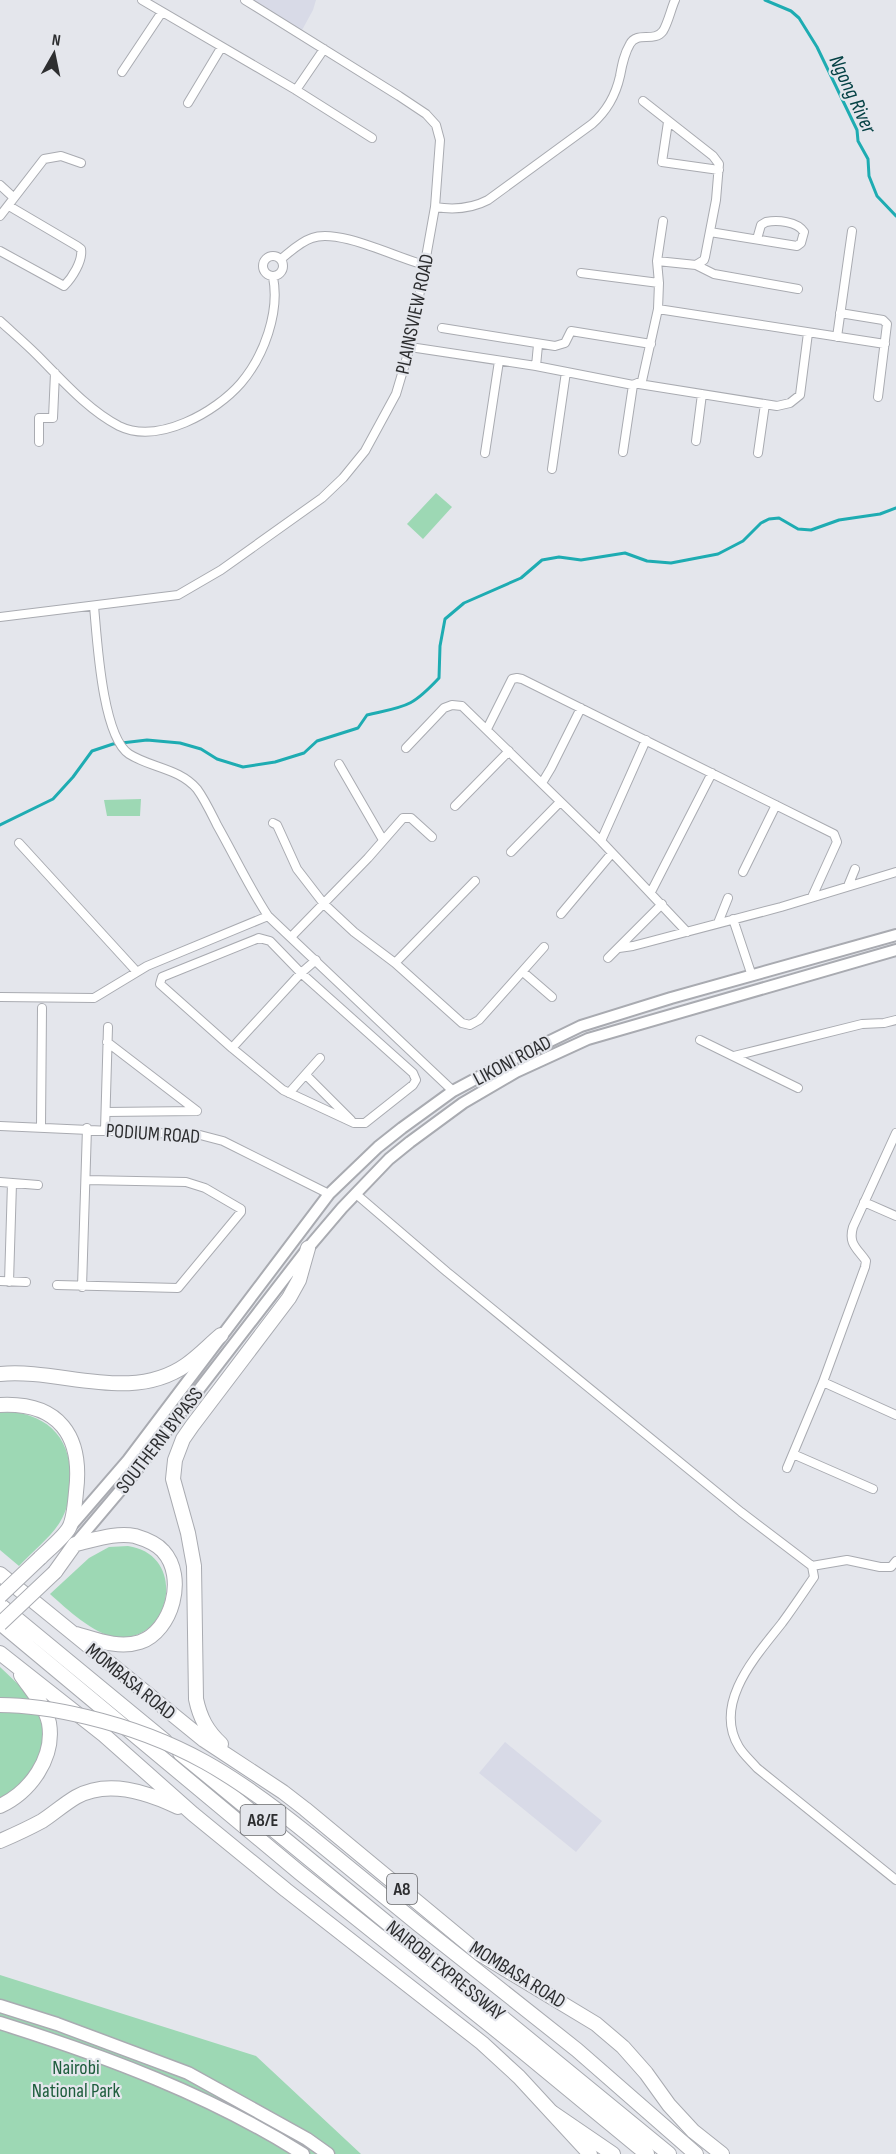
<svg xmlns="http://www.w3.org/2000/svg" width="896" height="2154" font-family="'Sofia Sans Condensed',sans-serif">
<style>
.built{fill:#d8dae7}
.green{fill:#9dd8b4}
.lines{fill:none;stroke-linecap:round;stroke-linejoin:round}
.stream{stroke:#1eacb2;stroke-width:3}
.minor-casing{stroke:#a9abb1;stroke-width:10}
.secondary-casing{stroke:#a9abb1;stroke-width:14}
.primary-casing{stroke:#a9abb1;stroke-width:15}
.trunk-casing{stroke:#a9abb1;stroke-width:16}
.motorway-casing{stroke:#a9abb1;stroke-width:16}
.minor{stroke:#fff;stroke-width:8}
.secondary{stroke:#fff;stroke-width:10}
.primary{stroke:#fff;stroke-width:12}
.trunk{stroke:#fff;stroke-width:14}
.motorway{stroke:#fff;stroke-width:14}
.trunk-bridge-casing{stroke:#a9abb1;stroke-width:16;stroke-linecap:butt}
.motorway-bridge-casing{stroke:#a9abb1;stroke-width:16;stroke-linecap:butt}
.trunk-bridge{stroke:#fff;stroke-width:14}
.motorway-bridge{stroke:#fff;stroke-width:14}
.labels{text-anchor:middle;stroke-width:4.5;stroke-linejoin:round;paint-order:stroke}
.shield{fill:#e4e6ec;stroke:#646568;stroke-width:1.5}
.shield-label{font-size:18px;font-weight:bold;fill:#2d2e30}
.street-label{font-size:20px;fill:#2d2e30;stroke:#e4e6ec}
.park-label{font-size:20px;fill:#1e5d3d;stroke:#e4e6ec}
.water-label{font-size:21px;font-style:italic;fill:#044144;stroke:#e4e6ec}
</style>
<rect width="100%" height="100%" fill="#e4e6ec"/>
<path class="built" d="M 251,0 L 316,0 L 313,10 L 301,32 Z
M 505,1742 L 602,1821 L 576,1852 L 479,1773 Z"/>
<path class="green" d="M 436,493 L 452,507 L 423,539 L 407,524 Z
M 141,799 L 140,816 L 107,816 L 104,800 Z
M 0,1411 C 48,1412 74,1438 70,1487 C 69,1499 67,1511 60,1522 C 51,1537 31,1553 19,1566 L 0,1550 Z
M 128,1546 C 189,1555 171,1644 116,1637 C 93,1634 67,1609 50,1594 L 89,1558 L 109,1547 Z
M 0,1667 C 9,1676 19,1684 27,1694 C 50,1721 48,1762 20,1786 C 15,1791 6,1794 0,1798 Z
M 0,1975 L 256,2056 L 361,2154 L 0,2154 Z"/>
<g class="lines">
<path class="stream" d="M 765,0 L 791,11 L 799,18 L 817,47 L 857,130 L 858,141 L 868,159 L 869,176 L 877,196 L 896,216
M 0,825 L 53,799 L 73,777 L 92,751 L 113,744 L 147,740 L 180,743 L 201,749 L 217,759 L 243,767 L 275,762 L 304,753 L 317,741 L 358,728 L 367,715 C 406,706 411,708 439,678 L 440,646 L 445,619 L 464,603 L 521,578 L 542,560 L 559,557 L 581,560 L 625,553 L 647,561 L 671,563 L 718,554 L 743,541 L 761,523 L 769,519 L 779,518 L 798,529 L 811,530 L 839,520 L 880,514 L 896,508"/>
<defs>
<path id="minor" d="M 142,0 L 296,90 L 372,138
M 122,72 L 162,12
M 296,90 L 324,49
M 643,101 L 713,156 L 719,164 L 716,200 L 705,257 L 704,260 L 696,265
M 188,103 L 221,48
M 668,122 L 662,162 L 719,170
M 0,185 L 13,197
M 435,207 C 454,210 471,209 488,200 L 592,124 C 607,111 616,94 620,76 C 622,65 624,54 630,44 C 637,31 654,43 663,31 C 668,23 671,9 675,0
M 0,216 L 44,159 L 61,156 L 81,163
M 710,232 L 797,246 L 801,243 L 804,232 C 797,221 777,220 766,222 L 761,225 L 757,239
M 0,251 L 64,286 C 72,278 83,261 81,249 L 77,246 L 9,206
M263 266a10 10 0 1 1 20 0a10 10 0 1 1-20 0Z
M 281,259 C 291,251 300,242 312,238 C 339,228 396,258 425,265
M 657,261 L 696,265 L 714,274 L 798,289
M 581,273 L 659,283
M 658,309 L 885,344
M 840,313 L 883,320 L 887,324 L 878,397
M 0,321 C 12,332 25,343 37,355 C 62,380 88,410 119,426 C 158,445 216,412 241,383 C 264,356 280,312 273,277
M 442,328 L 555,346 L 565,343 L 571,331 L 651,344
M 837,337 L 852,231
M 410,347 L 536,366 L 633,385 L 642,381 L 658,309 L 659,283 L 657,261 L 663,221
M 536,366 L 538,345
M 639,384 L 777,406 L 790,403 L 800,395 L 808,333
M 696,441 L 702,394
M 39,442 L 39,418 L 53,418 L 55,373
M 623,452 L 633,385
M 485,453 L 499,361
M 758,453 L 765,404
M 552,469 L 566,372
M 94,606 C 97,638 102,736 129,754 C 151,768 179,768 197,789 C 205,800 211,813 217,825 C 234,855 249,887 268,916 L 453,1091
M 0,617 L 178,595 L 221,570 L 322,498 L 343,478 L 365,451 L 396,394 L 410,347 L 435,207 L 440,140 L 436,125 L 426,114 L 399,96 L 245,0
M 487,729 L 512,679 L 517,678 L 522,679 L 834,834 L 837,842 L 812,897
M 406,748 L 444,708 L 452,705 L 462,706 L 601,841 L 687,932
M 339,764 L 383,840
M 542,783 L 551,768 L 581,708
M 455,806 L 509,751
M 273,823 L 277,825 L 297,869 L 324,904 L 354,932 L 395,963 L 462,1023 L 470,1025 L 479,1020 L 544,947
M 601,841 L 646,740
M 19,843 L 137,972
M 511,852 L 560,802
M 743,872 L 776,805
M 848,886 L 855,869
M 651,892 L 712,773
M 561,914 L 612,853
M 733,919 L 752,976
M 718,923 L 728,898
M 291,937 L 368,858 L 403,818 L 411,818 L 432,837
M 259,938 L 270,941 L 301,973 L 413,1073 L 416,1080 L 413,1085 L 365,1123 L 354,1123 L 283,1090 L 232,1048 L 160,984 L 162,977 Z
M 619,948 L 633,946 L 781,907 L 896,872
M 608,958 L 662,904
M 395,963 L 475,881
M 523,972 L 552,997
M 0,997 L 94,998 L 147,966 L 268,916
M 700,1040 L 798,1088
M 107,1042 L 197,1111
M 232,1048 L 301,973 L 316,960
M 734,1056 L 862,1024 L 884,1023 L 896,1020
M 306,1075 L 351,1120
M 289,1093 L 320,1058
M 106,1112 L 197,1111
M 0,1126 L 200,1135 L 223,1141 L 329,1194
M 41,1127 L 42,1008
M 105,1130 L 108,1027
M 0,1182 L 38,1185
M 356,1194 L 447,1272 L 741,1512 L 812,1566 L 814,1577 C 803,1593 793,1608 782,1623 C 757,1655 712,1703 739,1747 C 743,1754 751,1761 757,1768 L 896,1880
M 864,1202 L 896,1216
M 0,1281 L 26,1282
M 9,1282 L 12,1183
M 57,1285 L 178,1288 L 241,1212 L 241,1209 L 205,1188 L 186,1182 L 86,1180
M 82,1287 L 87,1128
M 823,1382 L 896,1415
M 793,1454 L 873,1489
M 787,1468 L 823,1382 L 865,1267 L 866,1261 C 857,1248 848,1244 853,1227 L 896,1133
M 812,1566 L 847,1560 L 880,1567 L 891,1567 L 896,1561"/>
<path id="secondary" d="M 71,1526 L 128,1460 L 329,1194 L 378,1147 L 402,1128 L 453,1091 L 511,1060 L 581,1026 L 671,998 L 896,935
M 75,1544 L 129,1480 L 308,1248 L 342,1208 L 389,1159 L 410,1142 L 463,1103 L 516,1072 L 588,1039 L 896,950"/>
<path id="primary" d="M 0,2006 L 57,2024 L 188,2073 L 307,2139 L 328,2154
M 0,2023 C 105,2056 210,2095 303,2154"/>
<path id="trunk" d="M 0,1374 C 61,1368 130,1404 186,1365 C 198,1357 209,1345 221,1335
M 0,1405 C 59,1402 83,1436 76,1492 C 75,1502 74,1519 69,1528 C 64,1537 48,1550 40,1558
M 55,1572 L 75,1544 C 94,1540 116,1532 135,1536 C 145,1539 156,1543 163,1551 C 187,1577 172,1631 140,1642 C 119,1649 97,1640 76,1634
M 0,1574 L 204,1740 L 283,1792 L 305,1809 L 480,1954 L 596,2024 L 623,2047 L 646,2073 L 669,2105 L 693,2131 L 722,2154
M 0,1653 L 104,1735 L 193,1814 L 286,1890 L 482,2043 L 519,2077 L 590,2154
M 221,1744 C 207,1731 200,1718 196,1699 L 194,1566 L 188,1533 L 173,1479 L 175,1460 L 183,1439 L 192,1426 L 289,1298 L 299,1280 L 308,1248
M 0,1806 C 30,1792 55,1758 49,1723 C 45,1705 31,1690 21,1675
M 0,1841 C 14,1835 29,1828 42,1821 C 53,1814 64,1804 76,1797 C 108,1779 147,1792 178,1807"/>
<path id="motorway" d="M 0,1605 L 165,1741
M 0,1623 L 300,1873 L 516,2046 L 647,2154
M 180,1753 L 669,2154
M 309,1835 L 418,1924 L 577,2050 L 696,2154
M 553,2113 L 613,2154"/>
</defs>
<use href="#minor" class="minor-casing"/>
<use href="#secondary" class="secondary-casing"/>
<use href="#primary" class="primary-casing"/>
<use href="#trunk" class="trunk-casing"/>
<use href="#motorway" class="motorway-casing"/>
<use href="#minor" class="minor"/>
<use href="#secondary" class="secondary"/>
<use href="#primary" class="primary"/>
<use href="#trunk" class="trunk"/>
<use href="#motorway" class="motorway"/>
<defs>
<path id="trunk-bridge" d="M 0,1596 L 40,1558
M 0,1624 L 55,1572"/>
<path id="motorway-bridge" d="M 0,1705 C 29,1705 58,1710 87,1717 C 179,1739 236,1776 309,1835"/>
</defs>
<use href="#trunk-bridge" class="trunk-bridge-casing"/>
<use href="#motorway-bridge" class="motorway-bridge-casing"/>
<use href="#trunk-bridge" class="trunk-bridge"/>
<use href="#motorway-bridge" class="motorway-bridge"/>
</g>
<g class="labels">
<g class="shield">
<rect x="240.5" y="1805" width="45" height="30" rx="4.5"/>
<rect x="387" y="1874" width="30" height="30" rx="4.5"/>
</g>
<g class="shield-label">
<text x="263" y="1826">A8/E</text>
<text x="402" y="1895">A8</text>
</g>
<g class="street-label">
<text transform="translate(414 314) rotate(-78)" y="7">PLAINSVIEW ROAD</text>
<text transform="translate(512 1060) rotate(-28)" y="7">LIKONI ROAD</text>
<text transform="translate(153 1133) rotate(4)" y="7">PODIUM ROAD</text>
<text transform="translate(159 1440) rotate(-52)" y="7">SOUTHERN BYPASS</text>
<text transform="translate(131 1681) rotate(39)" y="7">MOMBASA ROAD</text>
<text transform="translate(446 1970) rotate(39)" y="7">NAIROBI EXPRESSWAY</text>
<text transform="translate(518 1974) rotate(32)" y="7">MOMBASA ROAD</text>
</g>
<g class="park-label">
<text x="76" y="2074">Nairobi<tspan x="76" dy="23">National Park</tspan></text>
</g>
<g class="water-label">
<text transform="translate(853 94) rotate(65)" y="7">Ngong River</text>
</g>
</g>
<g transform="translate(54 54) rotate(9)" stroke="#e4e6ec" stroke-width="4.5" paint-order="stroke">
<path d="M0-4.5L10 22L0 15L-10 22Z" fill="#2d2e30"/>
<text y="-9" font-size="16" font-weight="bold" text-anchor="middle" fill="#2d2e30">N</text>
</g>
</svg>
